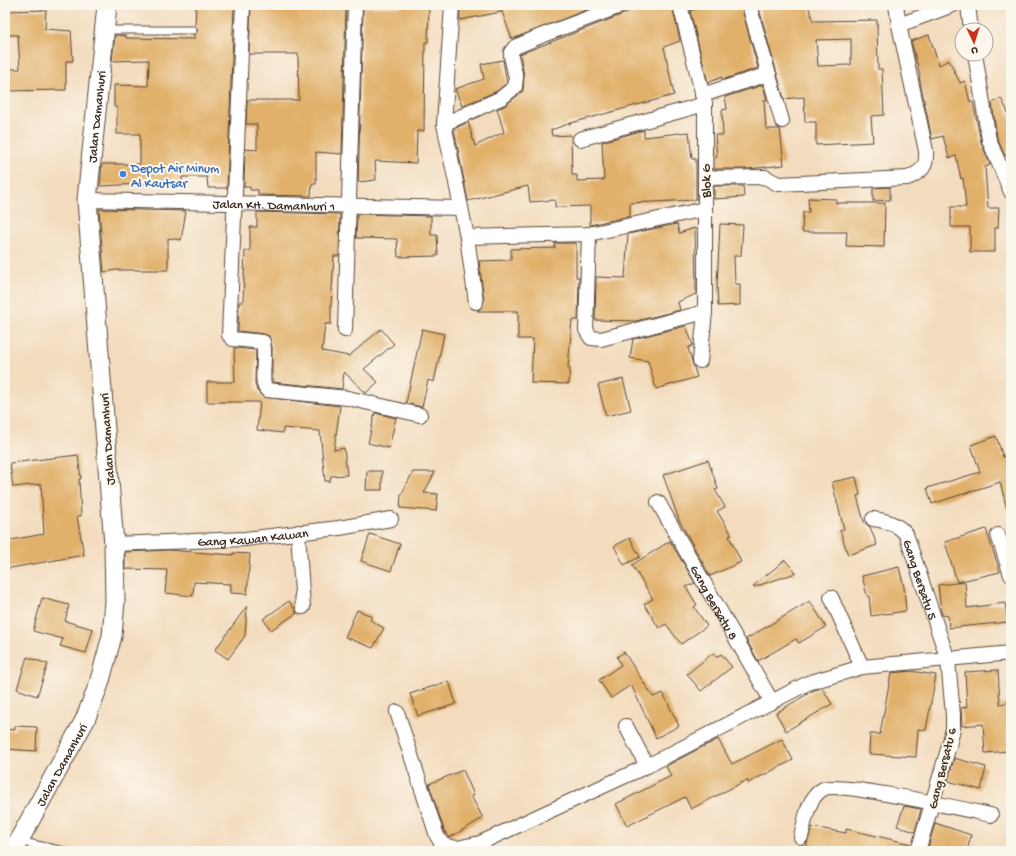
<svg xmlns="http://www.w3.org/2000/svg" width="1016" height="856" font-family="'Gochi Hand',sans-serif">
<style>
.building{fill:#e1b06b;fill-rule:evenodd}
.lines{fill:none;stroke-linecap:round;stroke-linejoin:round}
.lane-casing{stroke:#574536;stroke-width:9}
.street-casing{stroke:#574536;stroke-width:16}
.secondary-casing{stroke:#574536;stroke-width:21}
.lane{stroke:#fff;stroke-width:7}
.street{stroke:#fff;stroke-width:14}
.secondary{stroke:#fff;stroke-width:19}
.shop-dot{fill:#3f7fe0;stroke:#fbf7ec;stroke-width:1.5}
.labels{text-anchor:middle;stroke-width:4;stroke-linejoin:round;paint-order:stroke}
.street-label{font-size:13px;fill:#3b2a1e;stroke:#fbf7ec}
.shop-label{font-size:13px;fill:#366cbe;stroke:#fbf7ec;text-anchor:start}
</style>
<rect width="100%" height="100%" fill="#fbf7ec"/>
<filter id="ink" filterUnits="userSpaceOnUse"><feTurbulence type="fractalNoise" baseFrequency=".025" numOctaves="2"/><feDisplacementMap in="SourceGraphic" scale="8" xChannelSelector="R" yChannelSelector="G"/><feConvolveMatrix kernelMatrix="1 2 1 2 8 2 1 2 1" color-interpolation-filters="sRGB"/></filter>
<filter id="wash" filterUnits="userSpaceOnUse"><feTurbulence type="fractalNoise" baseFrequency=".012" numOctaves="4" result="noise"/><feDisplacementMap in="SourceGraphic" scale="16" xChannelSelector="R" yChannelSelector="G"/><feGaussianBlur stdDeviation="0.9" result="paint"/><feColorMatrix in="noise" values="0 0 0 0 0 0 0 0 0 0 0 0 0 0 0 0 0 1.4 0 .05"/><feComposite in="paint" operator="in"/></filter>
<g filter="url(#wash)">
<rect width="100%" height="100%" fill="#f3dcbe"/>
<g id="blocks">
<path class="building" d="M 196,5 L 234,5 L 227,188 L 208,188 L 207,177 L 182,177 L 182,182 L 100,186 L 102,164 L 140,164 L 140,134 L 117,134 L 117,107 L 114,107 L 114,85 L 148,86 L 149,60 L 112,61 L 115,35 L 126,36 L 126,38 L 194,39 L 194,35 L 198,30 L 195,25 Z
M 251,5 L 343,5 L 346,7 L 342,154 L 316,152 L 316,184 L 312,184 L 311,196 L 258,195 L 258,190 L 250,190 L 250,187 L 244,187 L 245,149 L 257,150 L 257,124 L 246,124 L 247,100 L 299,100 L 298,54 L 249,54 Z
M 401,5 L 429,5 L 428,42 L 425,42 L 424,131 L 417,131 L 416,163 L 375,161 L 376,180 L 358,182 L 363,7 L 401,7 Z
M 460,5 L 599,5 L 512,39 L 501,9 L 501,12 L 460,20 Z
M 634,5 L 672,5 L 680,41 L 664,47 L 674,95 L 571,123 L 551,130 L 552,136 L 571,135 L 572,175 L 577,175 L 577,181 L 604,180 L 602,142 L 644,130 L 644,137 L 689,132 L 692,159 L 696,159 L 696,200 L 630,203 L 630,216 L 590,225 L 590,206 L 555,207 L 555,200 L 530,202 L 528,186 L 468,201 L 454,129 L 468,122 L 475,146 L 504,132 L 497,109 L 506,105 L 523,91 L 524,76 L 520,54 L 626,13 Z
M 707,5 L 741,5 L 758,68 L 722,80 L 722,77 L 708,83 L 690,11 Z
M 758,5 L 808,5 L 813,21 L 877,20 L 878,69 L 882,69 L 884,115 L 871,116 L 873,142 L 816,145 L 816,122 L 805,122 L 804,97 L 784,99 ZM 851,39 L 851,65 L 818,66 L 816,40 Z
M 46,10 L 45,29 L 71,31 L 73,61 L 66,61 L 66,90 L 5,91 L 5,69 L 20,69 L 18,35 L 5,35 L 5,11 Z
M 929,35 L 939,65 L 949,60 L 960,83 L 965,81 L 970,102 L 973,102 L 981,142 L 990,165 L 985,167 L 988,208 L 999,208 L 998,228 L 995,228 L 995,252 L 970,252 L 970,227 L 951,227 L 951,207 L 966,207 L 963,178 L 961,179 L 956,156 L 949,158 L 943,136 L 932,139 L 919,76 L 920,75 L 911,41 Z
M 503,60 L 507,83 L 497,91 L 462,106 L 455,89 L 484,79 L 481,64 Z
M 763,85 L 767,100 L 764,100 L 766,129 L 780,129 L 784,165 L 748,169 L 714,169 L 714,158 L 717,157 L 715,135 L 723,135 L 722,110 L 727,109 L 725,97 Z
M 1001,98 L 1011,119 L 1011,152 L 1005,156 L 997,138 L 992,103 Z
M 714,186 L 743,186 L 744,197 L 714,199 Z
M 890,187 L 890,200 L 873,201 L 873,188 Z
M 808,198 L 836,199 L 836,203 L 885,203 L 884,247 L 846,246 L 847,232 L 802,232 L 803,212 L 809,212 Z
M 99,209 L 186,211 L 181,240 L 168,238 L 168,270 L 117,270 L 104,272 Z
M 257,212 L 340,214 L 339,256 L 334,256 L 331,305 L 331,324 L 325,324 L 322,351 L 349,356 L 381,329 L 394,344 L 364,369 L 378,382 L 366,393 L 344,372 L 342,389 L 272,382 L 272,347 L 269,336 L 264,334 L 238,331 L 239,302 L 243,302 L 245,251 L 250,251 L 250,227 L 257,227 Z
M 357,214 L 431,216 L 431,235 L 437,235 L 438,256 L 398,257 L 397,239 L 356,238 Z
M 677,224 L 679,233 L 695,228 L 696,294 L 678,302 L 680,310 L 636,321 L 595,320 L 596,277 L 625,278 L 628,234 Z
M 720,224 L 743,225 L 741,256 L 734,256 L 735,284 L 740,284 L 740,305 L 718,306 L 717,286 Z
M 555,243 L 576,243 L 576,277 L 579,277 L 578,320 L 572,320 L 568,368 L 570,368 L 569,384 L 531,383 L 533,339 L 518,339 L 518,311 L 477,311 L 481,308 L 484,301 L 479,261 L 511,260 L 511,249 L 555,248 Z
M 686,326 L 693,345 L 688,348 L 697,377 L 656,389 L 648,361 L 630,358 L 633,339 Z
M 422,329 L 444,334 L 434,382 L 428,380 L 422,407 L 406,403 Z
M 234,348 L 256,350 L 255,383 L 257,391 L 263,397 L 340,406 L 334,450 L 344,448 L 347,475 L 331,476 L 330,481 L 325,481 L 320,431 L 283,428 L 283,433 L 257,430 L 260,402 L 207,402 L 207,382 L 235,382 Z
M 623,379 L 631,410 L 606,416 L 598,385 Z
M 375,413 L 396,418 L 389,448 L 368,443 Z
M 996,436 L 1003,457 L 1011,455 L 1011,508 L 1007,509 L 1000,482 L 932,504 L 927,488 L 980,472 L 971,445 Z
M 78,455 L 81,479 L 79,479 L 81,516 L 77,516 L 84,555 L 5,569 L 5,541 L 44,534 L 41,484 L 13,487 L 10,463 Z
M 708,460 L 718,489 L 715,490 L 725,507 L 717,511 L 732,535 L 729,536 L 741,562 L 710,576 L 679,520 L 663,475 Z
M 367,471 L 382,471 L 382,490 L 366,490 Z
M 413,472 L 435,472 L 424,493 L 438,494 L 436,511 L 400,508 L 401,495 Z
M 856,477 L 860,495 L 857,496 L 864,522 L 870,527 L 877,545 L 848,555 L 840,530 L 844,529 L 832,482 Z
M 986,529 L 1000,572 L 957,582 L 945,542 Z
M 370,534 L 400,544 L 391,571 L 361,561 Z
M 630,538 L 640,557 L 624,565 L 614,546 Z
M 670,541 L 695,583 L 686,587 L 697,605 L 694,607 L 707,626 L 681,644 L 666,624 L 659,628 L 644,604 L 653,599 L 632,565 Z
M 168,550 L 233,555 L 233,553 L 250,554 L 247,594 L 231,593 L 231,584 L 194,582 L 193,596 L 165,593 L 167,570 L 125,569 L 125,552 Z
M 785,560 L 796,573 L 754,587 L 753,586 Z
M 899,567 L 904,587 L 906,611 L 871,616 L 869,596 L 867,596 L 862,576 Z
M 965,582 L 967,608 L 1005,603 L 1008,622 L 949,628 L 948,616 L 942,615 L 941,611 L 938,585 Z
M 42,598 L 69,605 L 65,621 L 93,629 L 86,653 L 60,646 L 63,639 L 33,631 Z
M 289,601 L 297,613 L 271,630 L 263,619 Z
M 810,601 L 826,627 L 799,643 L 796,639 L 758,661 L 746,639 Z
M 247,606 L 245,636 L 228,659 L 215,650 Z
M 357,610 L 372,616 L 370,620 L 384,628 L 373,648 L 345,637 Z
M 624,652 L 653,697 L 663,693 L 679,726 L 656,738 L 631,685 L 611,698 L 599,680 L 621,665 L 617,657 Z
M 713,653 L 716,657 L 721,654 L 732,667 L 701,691 L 687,674 Z
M 27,657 L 48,664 L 37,696 L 17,689 Z
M 998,670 L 1000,704 L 1011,702 L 1011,726 L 1007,726 L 1009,751 L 985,753 L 983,724 L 962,726 L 961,708 L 967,707 L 965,672 Z
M 911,671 L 936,675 L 926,730 L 918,729 L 916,757 L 869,754 L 870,734 L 880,734 L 891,673 Z
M 449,681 L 456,704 L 418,716 L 410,694 Z
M 822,688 L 832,704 L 786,731 L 776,713 L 814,690 Z
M 15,726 L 37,727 L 36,751 L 5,749 L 5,729 L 15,730 Z
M 718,739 L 732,764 L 782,739 L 793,760 L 748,783 L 747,780 L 691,809 L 685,797 L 627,826 L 616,804 L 671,776 L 666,766 Z
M 954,758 L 986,767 L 981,790 L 948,781 Z
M 463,770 L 474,795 L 471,796 L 483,818 L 449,838 L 444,830 L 429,784 Z
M 904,806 L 921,809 L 915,832 L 897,826 Z
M 935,823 L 971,835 L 967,851 L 927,851 Z
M 812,827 L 846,833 L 846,829 L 911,844 L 910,851 L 807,851 L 807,843 Z"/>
</g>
</g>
<g filter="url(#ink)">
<use href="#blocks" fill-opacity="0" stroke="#574536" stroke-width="1"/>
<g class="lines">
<defs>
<path id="lane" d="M 104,30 L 193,30
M 19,841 L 64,851"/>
<g id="street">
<path d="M 243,5 L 229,335 L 233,339 L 263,342 C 267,354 259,383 267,390 L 348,398 L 420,415"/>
<path d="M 452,5 L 444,124 L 467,237 L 476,302"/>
<path d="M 680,5 L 705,104 L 705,312 L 700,361"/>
<path d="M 749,5 L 782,121"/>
<path d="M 896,5 L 899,25"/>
<path d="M 968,5 L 971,30"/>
<path d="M 975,54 L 989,140 L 1011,192"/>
<path d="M 702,95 L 769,74"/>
<path d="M 444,124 L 501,98 L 515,87 L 516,78 L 511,56 L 511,52 L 515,47 L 543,35 L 623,5"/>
<path d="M 580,139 L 705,104"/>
<path d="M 705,178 L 765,177 L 778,184 L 908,178 C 922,171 927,168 926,151 L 899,25 L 953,5"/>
<path id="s1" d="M 87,200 L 461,208"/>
<path d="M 589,234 L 586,330 L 591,338 L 601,339 L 705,312"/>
<path d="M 467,237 L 589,234 L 705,209"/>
<path d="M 345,330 L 355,5"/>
<path id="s2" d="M 658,502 L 772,702"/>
<path id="s3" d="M 873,519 C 887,521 896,523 906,534 L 948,660 L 953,715 L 953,729 L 949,746 L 918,851"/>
<path d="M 298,532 L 303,607"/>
<path d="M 998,535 L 1011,575"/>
<path id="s4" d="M 114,544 L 245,539 L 339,528 L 391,519"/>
<path d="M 831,597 L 862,667"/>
<path d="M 397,712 L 437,836 L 443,845 L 457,848 L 480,843 L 647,766 L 808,683 L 862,667 L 1011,653"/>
<path d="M 626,726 L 647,766"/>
<path d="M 801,837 C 805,822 807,798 823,789 C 836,781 967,810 991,815"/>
</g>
<g id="secondary">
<path id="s5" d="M 13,851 L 85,720 L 99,684 L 112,636 L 115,601 L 114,544 L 87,200 L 107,5"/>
</g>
</defs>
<use href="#lane" class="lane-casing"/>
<use href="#street" class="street-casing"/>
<use href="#secondary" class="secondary-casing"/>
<use href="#lane" class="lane"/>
<use href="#street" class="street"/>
<use href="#secondary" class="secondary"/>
</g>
</g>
<circle class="shop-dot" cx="123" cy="174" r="4"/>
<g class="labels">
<g class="street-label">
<text dy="5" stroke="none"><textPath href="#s5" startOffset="759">Jalan Damanhuri</textPath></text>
<text transform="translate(705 181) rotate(-90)" y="5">Blok G</text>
<text dy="5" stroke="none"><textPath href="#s1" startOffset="187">Jalan KH. Damanhuri 1</textPath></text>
<text transform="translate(106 439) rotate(-94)" y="5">Jalan Damanhuri</text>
<text dy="5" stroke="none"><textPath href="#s4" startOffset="139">Gang Kawan Kawan</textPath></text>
<text dy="5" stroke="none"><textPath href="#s3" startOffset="85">Gang Bersatu 5</textPath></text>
<text dy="5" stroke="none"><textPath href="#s2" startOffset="115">Gang Bersatu 8</textPath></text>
<text dy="5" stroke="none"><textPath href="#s5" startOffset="99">Jalan Damanhuri</textPath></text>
<text transform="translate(941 768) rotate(-76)" y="5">Gang Bersatu 6</text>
</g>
<g class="shop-label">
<text x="131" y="172">Depot Air Minum<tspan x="131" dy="15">Al Kautsar</tspan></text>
</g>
</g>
<rect width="1016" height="856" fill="none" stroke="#fbf7ec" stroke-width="20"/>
<g transform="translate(974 42) rotate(176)"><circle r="19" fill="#fbf7ec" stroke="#aea59a"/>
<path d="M0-3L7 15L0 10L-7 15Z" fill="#c8321e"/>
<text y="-6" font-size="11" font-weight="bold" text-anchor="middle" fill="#3b2a1e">U</text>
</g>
</svg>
